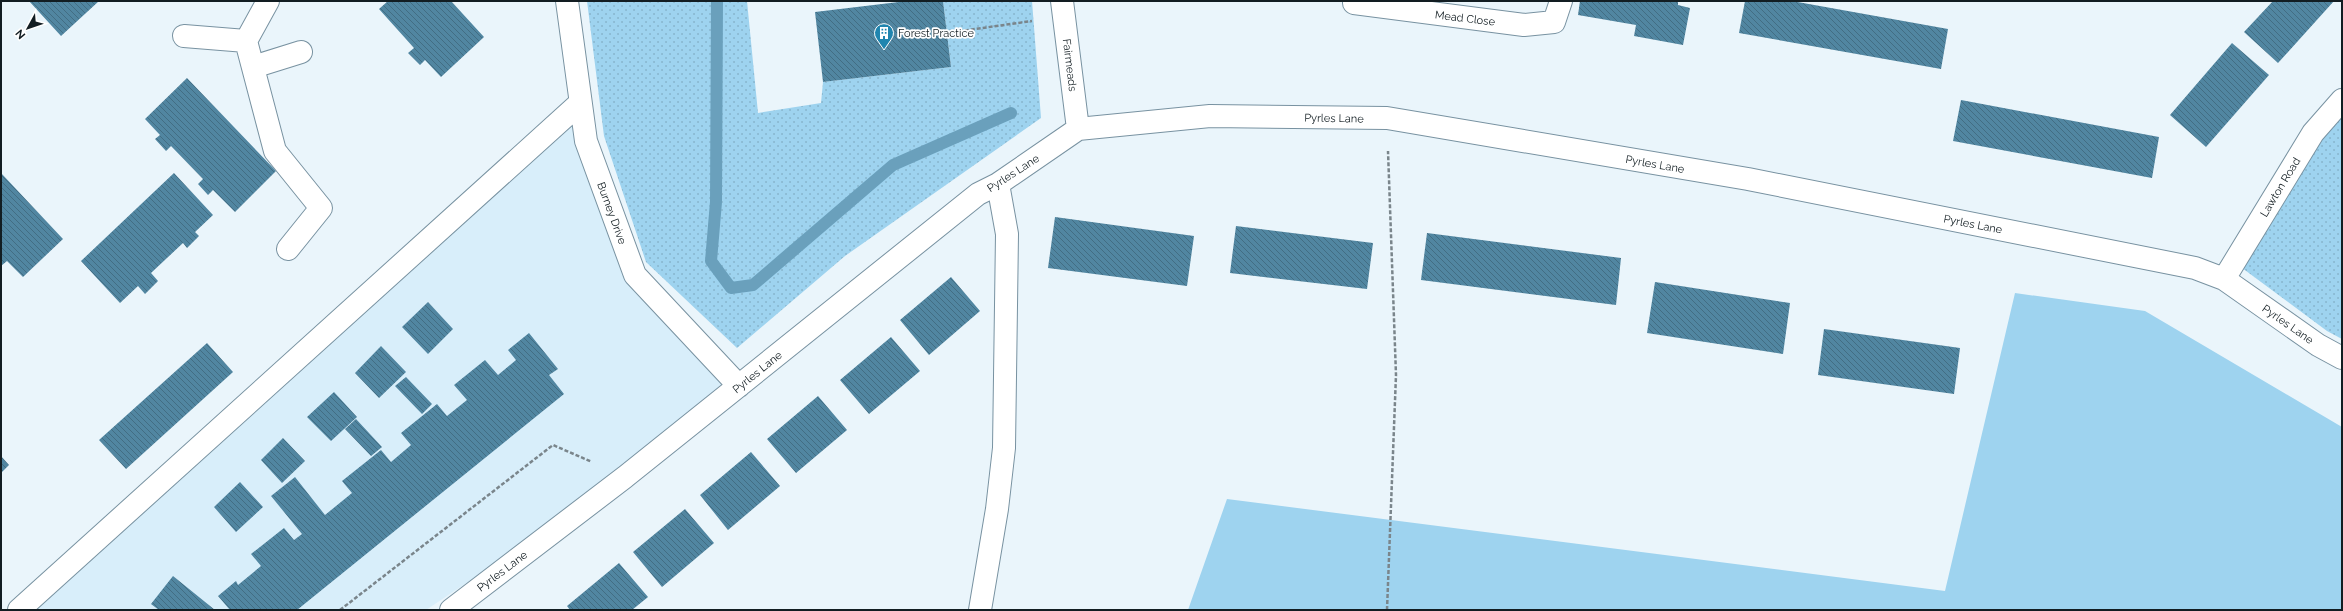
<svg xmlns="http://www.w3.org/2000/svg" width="2343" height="611" font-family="Raleway,sans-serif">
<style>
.built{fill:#d8eefa}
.grass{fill:url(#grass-dots)}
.green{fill:#9ed3ef}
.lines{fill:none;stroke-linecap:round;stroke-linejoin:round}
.stream{stroke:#6aa0bc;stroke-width:12}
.building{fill:url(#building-back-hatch)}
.minor-casing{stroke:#7892a1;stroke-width:24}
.path{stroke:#7a858b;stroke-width:2.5;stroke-dasharray:4 2;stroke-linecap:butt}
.minor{stroke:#fff;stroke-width:22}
.labels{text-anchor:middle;stroke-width:3.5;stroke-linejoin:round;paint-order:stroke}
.street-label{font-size:11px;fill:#121d22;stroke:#fff}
.poi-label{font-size:11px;fill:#121d22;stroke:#fff;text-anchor:start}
</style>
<defs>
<pattern id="grass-dots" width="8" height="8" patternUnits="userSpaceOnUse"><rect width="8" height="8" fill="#9ed3ef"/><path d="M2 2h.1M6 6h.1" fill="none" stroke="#87b5cd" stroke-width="1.8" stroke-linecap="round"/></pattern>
<pattern id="building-back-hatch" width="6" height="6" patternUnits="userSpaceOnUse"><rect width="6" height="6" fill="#5186a1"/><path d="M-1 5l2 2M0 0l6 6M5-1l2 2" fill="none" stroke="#426d83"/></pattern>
</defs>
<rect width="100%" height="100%" fill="#eaf5fb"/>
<path class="built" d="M 580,103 L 635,275 L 739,386 L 625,477 L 426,610 L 19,610 Z"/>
<path class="grass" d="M 587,1 L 747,1 L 758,113 L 821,103 L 823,82 L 951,67 L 943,1 L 1032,1 L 1041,118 L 845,256 L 737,348 L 646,262 L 604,136 Z
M 2342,100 L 2342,339 L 2327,331 L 2234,262 Z"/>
<path class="green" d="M 2015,293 L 2145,311 L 2342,427 L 2342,610 L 1188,610 L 1227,499 L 1945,591 Z"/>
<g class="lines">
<path class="stream" d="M 717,1 L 716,202 L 711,261 L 731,288 L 753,285 L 893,165 L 1011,113"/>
</g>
<path class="building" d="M 29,1 L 99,1 L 61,36 Z
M 388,1 L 451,1 L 484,37 L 441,77 L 425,60 L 420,65 L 408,53 L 414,48 L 379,9 Z
M 907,1 L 943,1 L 951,67 L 823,82 L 815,12 Z
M 1580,1 L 1678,1 L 1678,5 L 1690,8 L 1683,45 L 1634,36 L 1636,25 L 1578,15 Z
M 1745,1 L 1792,1 L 1948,29 L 1941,69 L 1739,33 Z
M 2273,1 L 2334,1 L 2278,63 L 2244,32 Z
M 2232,43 L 2269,75 L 2206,147 L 2170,115 Z
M 187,78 L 276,171 L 235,212 L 213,190 L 208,195 L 198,184 L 203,179 L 171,146 L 166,151 L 155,139 L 160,135 L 145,119 Z
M 1961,100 L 2159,137 L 2152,178 L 1953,141 Z
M 1,173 L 63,239 L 23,277 L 7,261 L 1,266 Z
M 174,173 L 213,215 L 195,232 L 199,236 L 187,248 L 183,243 L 151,273 L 158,281 L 145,294 L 138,286 L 120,303 L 81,261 Z
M 1055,217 L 1194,236 L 1187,286 L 1048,268 Z
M 1236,226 L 1373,243 L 1367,289 L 1230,273 Z
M 1427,233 L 1621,258 L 1616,305 L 1421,280 Z
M 951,277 L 980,311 L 929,355 L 900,320 Z
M 1655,282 L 1790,303 L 1783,354 L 1647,333 Z
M 428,302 L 453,329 L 428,354 L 402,327 Z
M 1824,329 L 1960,348 L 1954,394 L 1818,375 Z
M 529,333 L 558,369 L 549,375 L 564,394 L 297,610 L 230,610 L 218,596 L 236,581 L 238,585 L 261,566 L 251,554 L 284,528 L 294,540 L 302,534 L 271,496 L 295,477 L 325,515 L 352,493 L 342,481 L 381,450 L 391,462 L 411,445 L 401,433 L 437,404 L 447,416 L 467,400 L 454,385 L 485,360 L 498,375 L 516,360 L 508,350 Z
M 891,337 L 920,371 L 869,414 L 840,380 Z
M 207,343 L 233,372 L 126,469 L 99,440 Z
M 381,346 L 406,372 L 379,398 L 355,373 Z
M 406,377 L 432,404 L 422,414 L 395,386 Z
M 334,392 L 357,417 L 331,441 L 307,417 Z
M 818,396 L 847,430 L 796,473 L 767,439 Z
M 356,419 L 382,447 L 371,456 L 345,429 Z
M 283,438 L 305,461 L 282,483 L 261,460 Z
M 751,452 L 780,486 L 728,530 L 700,495 Z
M 1,456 L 9,465 L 1,473 Z
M 240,482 L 263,507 L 236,532 L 214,507 Z
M 685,509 L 714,543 L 662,587 L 633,552 Z
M 619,563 L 648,597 L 632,610 L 570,610 L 567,606 Z
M 173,576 L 215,610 L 159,610 L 151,604 Z"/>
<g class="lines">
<defs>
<path id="minor" d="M 567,1 L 586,141 L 635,275 L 739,386
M 1062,1 L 1078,129
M 1354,3 L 1524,25 L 1554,22 L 1561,1
M 184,36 L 246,41
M 246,41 L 275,151 L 321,208 L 288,249
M 246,41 L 268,1
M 253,67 L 301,52
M 2224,279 L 2313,133 L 2342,100
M 19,610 L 580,103
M 451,610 L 625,477 L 978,194 L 998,184 L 1078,129 L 1210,116 L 1387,118 L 1748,179 L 2195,268 L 2224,279 L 2318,345 L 2342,358
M 980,610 L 997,509 L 1004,448 L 1007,234 L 998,184"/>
</defs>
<use href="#minor" class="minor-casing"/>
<path class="path" d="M 947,33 L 1032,21
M 340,610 L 553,445 L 592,462
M 1387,610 L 1396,375 L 1388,151"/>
<use href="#minor" class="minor"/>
</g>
<defs>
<symbol id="building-pin" viewBox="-11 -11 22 30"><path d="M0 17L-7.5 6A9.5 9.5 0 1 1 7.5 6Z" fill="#2085af" stroke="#fff"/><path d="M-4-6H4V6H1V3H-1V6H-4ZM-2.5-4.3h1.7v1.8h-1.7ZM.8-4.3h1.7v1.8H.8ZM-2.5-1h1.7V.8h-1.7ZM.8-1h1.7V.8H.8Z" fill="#fff"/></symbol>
</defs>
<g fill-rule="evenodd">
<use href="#building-pin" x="873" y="22" width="22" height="30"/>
</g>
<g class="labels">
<g class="street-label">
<text transform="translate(1465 18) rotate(7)" y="4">Mead Close</text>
<text transform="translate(1070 65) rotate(83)" y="4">Fairmeads</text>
<text transform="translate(1334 118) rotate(1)" y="4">Pyrles Lane</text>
<text transform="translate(1655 164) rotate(10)" y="4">Pyrles Lane</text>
<text transform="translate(1013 173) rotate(-33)" y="4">Pyrles Lane</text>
<text transform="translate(2280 187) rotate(-59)" y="4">Lawton Road</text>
<text transform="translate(612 213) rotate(70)" y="4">Burney Drive</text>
<text transform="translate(1973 224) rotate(11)" y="4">Pyrles Lane</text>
<text transform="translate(2288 324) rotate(35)" y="4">Pyrles Lane</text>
<text transform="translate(757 372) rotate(-39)" y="4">Pyrles Lane</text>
<text transform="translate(502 571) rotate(-37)" y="4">Pyrles Lane</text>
</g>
<g class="poi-label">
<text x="898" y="37">Forest Practice</text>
</g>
</g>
<rect width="2343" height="611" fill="none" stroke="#121d22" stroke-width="4"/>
<g transform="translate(28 28) rotate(230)" stroke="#ffffff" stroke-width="3" paint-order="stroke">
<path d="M0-3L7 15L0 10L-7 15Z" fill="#121d22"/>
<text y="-6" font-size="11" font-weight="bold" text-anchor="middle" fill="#121d22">N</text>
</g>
</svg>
